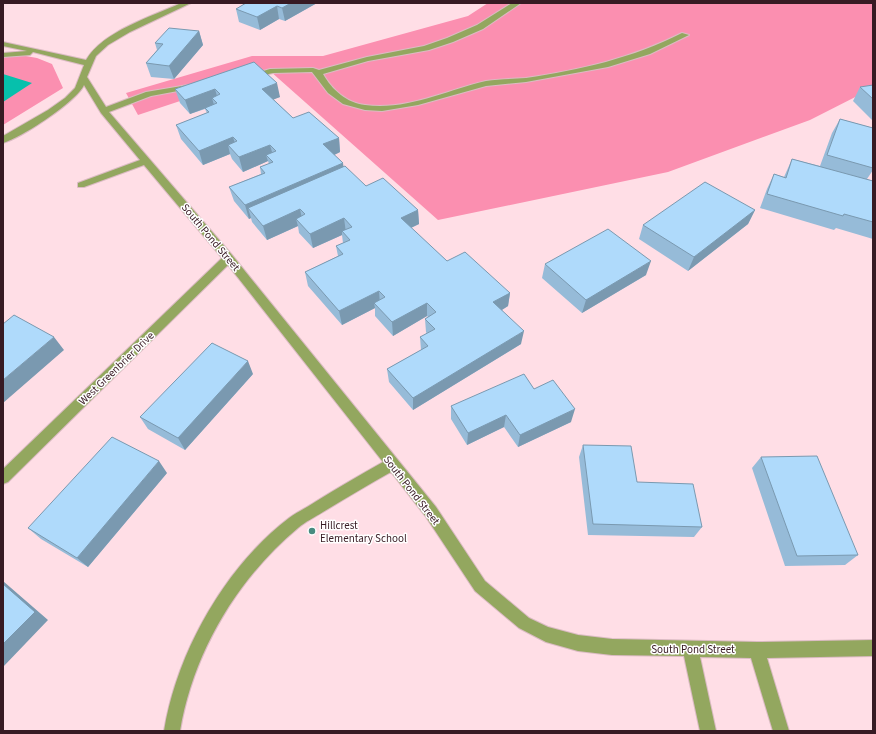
<svg xmlns="http://www.w3.org/2000/svg" width="876" height="734" font-family="'Source Sans 3',sans-serif">
<style>
.green{fill:#fb8fb0}
.water{fill:#06c0ac}
.lines{fill:none;stroke-linecap:round;stroke-linejoin:round}
.minor-casing{stroke:#dbbbc3;stroke-width:2}
.minor{fill:#93a75f;fill-rule:evenodd}
.wall{fill:#96bbd8}
.shaded-wall{fill:#7a99b0}
.building{fill:#afdafb;stroke:#7a99b0}
.poi-dot{fill:#478b80;stroke:#fff;stroke-width:1.5}
.labels{text-anchor:middle;stroke-width:3;stroke-linejoin:round;paint-order:stroke}
.street-label{font-size:11px;fill:#371a23;stroke:#fff}
.poi-label{font-size:11px;fill:#371a23;stroke:#fff;text-anchor:start}
</style>
<rect width="100%" height="100%" fill="#ffdee6"/>
<path class="green" d="M 488,3 L 873,3 L 873,88 L 810,120 L 668,172 L 438,220 L 270,71 L 138,115 L 126,93 L 252,56 L 323,56 L 468,16 Z
M 3,52 L 37,58 L 52,64 L 63,88 L 3,125 Z"/>
<path class="water" d="M 3,74 L 32,83 L 3,102 Z"/>
<g class="lines">
<defs>
<path id="minor" d="M 181,3 L 191,3 L 130,32 L 108,45 L 96,56 L 87,77 L 106,107 L 146,92 L 194,84 L 194,88 L 151,96 L 109,112 L 232,255 L 436,507 L 485,581 L 529,618 L 548,627 L 578,635 L 612,639 L 757,642 L 873,640 L 873,656 L 767,658 L 789,731 L 773,731 L 751,658 L 700,657 L 716,731 L 700,731 L 684,656 L 612,655 L 578,651 L 546,642 L 519,628 L 475,591 L 426,517 L 391,472 C 368,485 346,498 323,512 C 315,517 305,522 298,528 C 237,579 193,653 180,731 L 164,731 C 177,652 225,567 289,518 C 297,512 306,508 315,502 C 337,488 360,475 383,462 L 228,265 L 8,482 L 3,484 L 3,469 L 222,258 L 144,165 L 84,187 L 78,187 L 78,183 L 140,160 L 101,113 L 84,85 C 76,102 21,138 3,143 L 3,136 L 48,110 L 65,98 L 75,88 L 84,65 L 33,52 L 30,55 L 3,57 L 3,53 L 27,51 L 3,46 L 3,42 L 86,60 C 103,31 151,17 181,3 Z
M 512,3 L 521,3 L 483,29 L 453,42 L 429,50 L 368,61 L 323,74 C 332,90 347,103 365,105 C 406,111 447,90 486,81 C 499,79 513,79 526,78 C 580,70 633,58 682,33 L 689,35 L 650,54 L 608,67 L 526,82 L 486,86 L 418,105 L 382,111 L 365,110 L 343,104 L 328,93 L 312,72 L 273,73 L 250,78 L 246,76 L 270,69 L 313,68 L 319,70 L 367,57 L 424,46 L 447,38 L 477,25 Z"/>
</defs>
<use href="#minor" class="minor-casing"/>
<use href="#minor" class="minor"/>
</g>
<path class="wall" d="M 246,3 L 317,3 L 285,21 L 279,19 L 260,30 L 239,22 L 236,9 Z
M 199,31 L 203,45 L 174,79 L 151,77 L 146,63 L 157,50 L 155,43 Z
M 254,62 L 280,97 L 273,99 L 293,118 L 339,138 L 340,152 L 334,155 L 343,163 L 343,167 L 366,186 L 418,210 L 419,224 L 411,228 L 447,261 L 510,293 L 508,306 L 502,310 L 521,344 L 413,410 L 389,382 L 387,369 L 421,350 L 420,337 L 427,334 L 426,332 L 425,319 L 428,317 L 427,316 L 393,336 L 375,316 L 375,308 L 342,325 L 308,286 L 305,272 L 338,256 L 336,246 L 343,243 L 342,235 L 313,248 L 299,233 L 298,226 L 267,240 L 252,222 L 251,218 L 249,219 L 234,201 L 229,187 L 261,174 L 260,167 L 269,164 L 268,161 L 243,172 L 232,159 L 230,154 L 203,165 L 181,139 L 176,125 L 207,113 L 205,109 L 190,114 L 180,103 L 175,89 Z
M 873,85 L 873,121 L 853,101 L 860,87 Z
M 840,119 L 873,128 L 873,170 L 867,179 L 873,181 L 873,239 L 836,228 L 834,230 L 760,208 L 767,189 L 774,174 L 784,177 L 792,159 L 820,166 L 832,133 Z
M 755,210 L 748,224 L 688,271 L 639,239 L 643,225 Z
M 545,264 L 646,275 L 582,313 L 542,278 Z
M 253,374 L 185,450 L 148,429 L 140,417 Z
M 534,389 L 571,422 L 518,447 L 504,427 L 467,445 L 451,419 L 451,406 Z
M 583,445 L 637,482 L 702,527 L 694,537 L 588,535 L 579,457 Z
M 761,457 L 858,555 L 845,565 L 785,566 L 752,468 Z
M 167,473 L 88,567 L 41,539 L 28,528 Z"/>
<path class="shaded-wall" d="M 291,3 L 317,3 L 285,21 L 282,8 Z
M 277,6 L 279,19 L 260,30 L 257,17 Z
M 199,31 L 203,45 L 174,79 L 169,66 Z
M 277,83 L 280,97 L 265,103 L 262,89 Z
M 215,89 L 219,103 L 217,103 L 212,98 L 214,105 L 190,114 L 185,100 Z
M 233,137 L 237,151 L 228,145 L 230,154 L 203,165 L 199,151 Z
M 339,138 L 340,152 L 326,159 L 323,144 Z
M 270,145 L 274,159 L 266,155 L 268,161 L 243,172 L 239,157 Z
M 343,163 L 345,177 L 248,208 L 251,218 L 249,219 L 245,205 Z
M 300,209 L 303,224 L 296,219 L 298,226 L 267,240 L 263,226 Z
M 418,210 L 419,224 L 402,232 L 401,218 Z
M 755,210 L 748,224 L 688,271 L 694,257 Z
M 344,218 L 346,233 L 342,231 L 342,235 L 313,248 L 310,234 Z
M 651,261 L 646,275 L 582,313 L 586,300 Z
M 379,291 L 380,305 L 374,303 L 375,308 L 342,325 L 339,311 Z
M 510,293 L 508,306 L 492,316 L 493,302 Z
M 427,303 L 427,316 L 393,336 L 392,322 Z
M 524,331 L 521,344 L 413,410 L 413,398 Z
M 54,337 L 64,350 L 3,403 L 3,380 Z
M 248,361 L 253,374 L 185,450 L 178,438 Z
M 575,409 L 571,422 L 518,447 L 520,435 Z
M 506,415 L 504,427 L 467,445 L 468,433 Z
M 159,461 L 167,473 L 88,567 L 77,558 Z
M 3,581 L 48,620 L 3,667 Z"/>
<path class="building" d="M 246,3 L 291,3 L 282,8 L 277,6 L 257,17 L 236,9 Z
M 169,28 L 199,31 L 169,66 L 146,63 L 163,44 L 155,43 Z
M 254,62 L 277,83 L 262,89 L 293,118 L 309,112 L 339,138 L 323,144 L 343,163 L 245,205 L 229,187 L 265,173 L 260,167 L 273,162 L 266,155 L 276,151 L 270,145 L 239,157 L 228,145 L 237,141 L 233,137 L 199,151 L 176,125 L 209,112 L 205,108 L 217,103 L 212,98 L 220,94 L 215,89 L 185,100 L 175,89 Z
M 873,85 L 873,99 L 860,87 Z
M 840,119 L 873,128 L 873,168 L 827,155 Z
M 792,159 L 873,181 L 873,222 L 844,214 L 843,216 L 767,194 L 774,174 L 786,178 Z
M 345,166 L 366,186 L 383,178 L 418,210 L 401,218 L 447,261 L 465,252 L 510,293 L 493,302 L 524,331 L 413,398 L 387,369 L 428,346 L 420,337 L 435,329 L 425,319 L 436,312 L 427,303 L 392,322 L 374,303 L 385,297 L 379,291 L 339,311 L 305,272 L 343,254 L 336,246 L 350,240 L 342,231 L 352,227 L 344,218 L 310,234 L 296,219 L 305,214 L 300,209 L 263,226 L 248,208 Z
M 705,182 L 755,210 L 694,257 L 643,225 Z
M 608,229 L 651,261 L 586,300 L 545,264 Z
M 14,315 L 54,337 L 3,380 L 3,324 Z
M 212,343 L 248,361 L 178,438 L 140,417 Z
M 524,374 L 534,389 L 553,380 L 575,409 L 520,435 L 506,415 L 468,433 L 451,406 Z
M 112,437 L 159,461 L 77,558 L 28,528 Z
M 583,445 L 631,446 L 637,482 L 693,484 L 702,527 L 593,524 Z
M 817,456 L 858,555 L 797,556 L 761,457 Z
M 3,584 L 35,612 L 3,644 Z"/>
<circle class="poi-dot" cx="312" cy="531" r="4"/>
<g class="labels">
<g class="street-label">
<text transform="translate(211 237) rotate(50)" y="4">South Pond Street</text>
<text transform="translate(116 368) rotate(-44)" y="4">West Greenbrier Drive</text>
<text transform="translate(412 490) rotate(52)" y="4">South Pond Street</text>
<text x="693" y="653">South Pond Street</text>
</g>
<g class="poi-label">
<text x="320" y="529">Hillcrest<tspan x="320" dy="13">Elementary School</tspan></text>
</g>
</g>
<rect width="876" height="734" fill="none" stroke="#371a23" stroke-width="8"/>
</svg>
